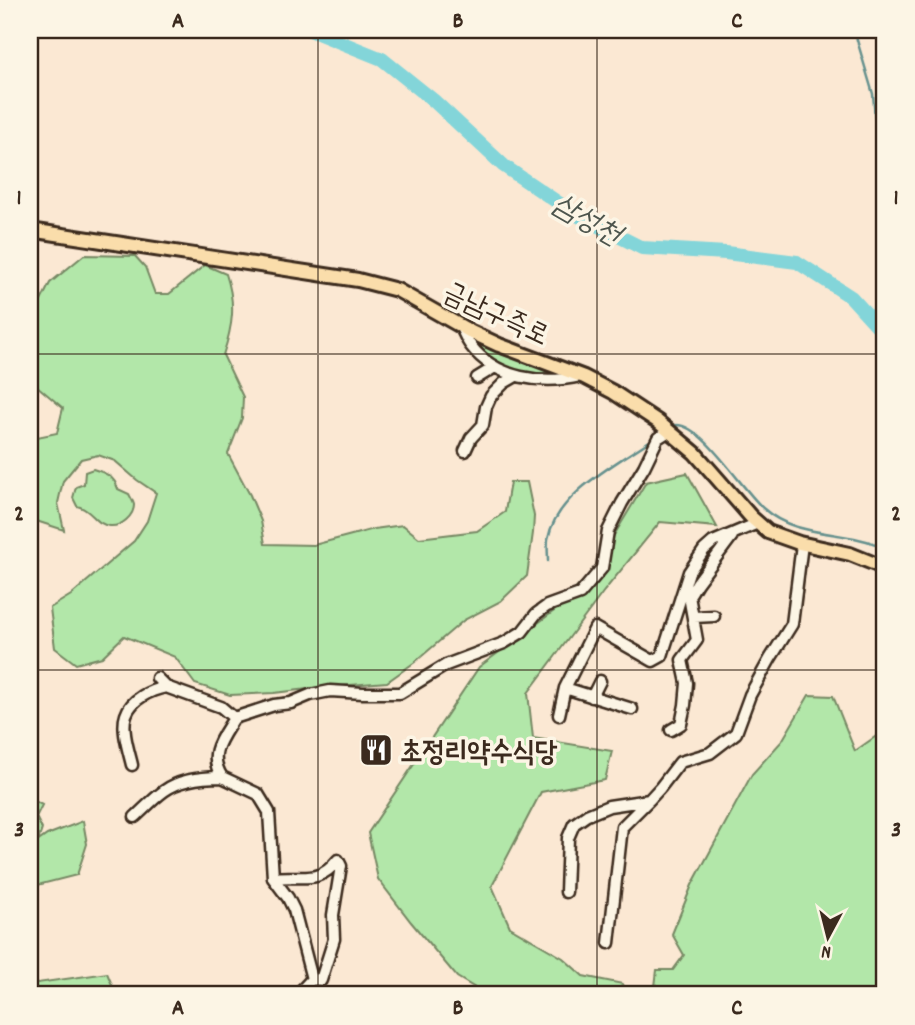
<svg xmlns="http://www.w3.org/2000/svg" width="915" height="1025" font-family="Dekko,'Poor Story',sans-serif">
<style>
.green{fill:#b2e7a9;stroke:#768864;stroke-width:2}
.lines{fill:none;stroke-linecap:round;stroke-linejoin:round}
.stream{stroke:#66918e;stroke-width:2.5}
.river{stroke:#83d5d9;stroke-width:14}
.minor-casing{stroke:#3b2a1e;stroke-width:15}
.major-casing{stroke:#3b2a1e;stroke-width:18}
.minor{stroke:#fcf5e5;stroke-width:10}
.major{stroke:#faddab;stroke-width:12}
.grid{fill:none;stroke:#3b2a1e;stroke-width:2;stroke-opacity:0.55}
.labels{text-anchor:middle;stroke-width:7;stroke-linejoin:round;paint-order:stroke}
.street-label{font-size:28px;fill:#3b2a1e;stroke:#fcf5e5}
.poi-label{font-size:28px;font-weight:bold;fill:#3b2a1e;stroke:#fcf5e5;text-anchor:start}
.water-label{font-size:30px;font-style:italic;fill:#4d554d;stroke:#fcf5e5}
.neatline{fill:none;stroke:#3b2a1e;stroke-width:2.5}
.grid-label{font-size:23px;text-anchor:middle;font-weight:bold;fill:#3b2a1e}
</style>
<rect width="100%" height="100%" fill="#fbe8d3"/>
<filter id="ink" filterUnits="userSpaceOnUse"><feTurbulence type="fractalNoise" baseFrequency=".0143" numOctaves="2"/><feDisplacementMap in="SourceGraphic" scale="14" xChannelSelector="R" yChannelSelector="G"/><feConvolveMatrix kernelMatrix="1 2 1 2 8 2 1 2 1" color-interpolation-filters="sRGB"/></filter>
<g filter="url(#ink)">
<path class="green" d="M 84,255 L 135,256 L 145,267 L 155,294 L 169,294 L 205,265 L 226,274 C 236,304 233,325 223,355 L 243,397 L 242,418 L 228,454 L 250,495 L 261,521 L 265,544 L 314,545 L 374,529 L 403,525 L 419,538 L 477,531 L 505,512 L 510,482 L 527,482 L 534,516 L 533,533 L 527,576 L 501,601 L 464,620 L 415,662 L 387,682 L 325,687 L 274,693 L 230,695 L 195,684 L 175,657 L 124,636 L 102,657 L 76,664 L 55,648 L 50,608 L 71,595 L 134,541 L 147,521 L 156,493 L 137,480 L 115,461 L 98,455 L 81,459 L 63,481 L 58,503 L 64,530 L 30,519 L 30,444 L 32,438 L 57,433 L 63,408 L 30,380 L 30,323 L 50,283 Z
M 474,340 L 560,373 C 538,375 518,376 499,364 C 489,359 482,348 474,340 Z
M 93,469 C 106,473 114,476 118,489 L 129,494 C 130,496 134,503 134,505 C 134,516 121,527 110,526 C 95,525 92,509 77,506 L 73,498 L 76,487 L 84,484 L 85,472 Z
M 687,473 L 717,527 L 660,522 L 604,591 L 528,693 L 533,738 L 612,751 L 605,780 L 541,792 L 492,886 L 510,927 L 563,958 L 583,976 L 623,984 L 627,995 L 472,995 L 475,988 L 457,977 L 411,922 L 378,879 L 368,833 L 479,667 L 554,611 L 592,572 L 646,482 Z
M 809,695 L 833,696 L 855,751 L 885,730 L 885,995 L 654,995 L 657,970 L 673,970 L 684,955 L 672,934 L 692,885 L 752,774 L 782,741 Z
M 30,769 L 33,772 L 34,784 L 31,799 L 42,805 L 36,817 L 42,829 L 39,838 L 31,843 L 30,843 Z
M 83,821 L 87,844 L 77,875 L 30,887 L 30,847 L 47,835 Z
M 107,973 L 115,992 L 112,995 L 30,995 L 30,984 Z"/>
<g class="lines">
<path class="stream" d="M 854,30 L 873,94 L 876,130 L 885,155
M 676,425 C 703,424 743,491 764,509 C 797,539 846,529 885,548
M 548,561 C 548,554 547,546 548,539 C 556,494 616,464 651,440"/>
<path class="river" d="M 310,30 L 382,59 L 433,100 L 504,166 L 575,214 L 642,248 L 726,253 L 797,262 L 851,297 L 882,331 L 885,341"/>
<defs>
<path id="minor" d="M 460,326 C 464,332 466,340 471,346 C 496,379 542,385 581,376
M 477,378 L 495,367
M 465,451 L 471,438 L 483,425 L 486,407 L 491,396 L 504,383 L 516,376
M 694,617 L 714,616
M 166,687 L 221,707 L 234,718 L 274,705 L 291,703 L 310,695 L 330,691 L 363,693 L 400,693 L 446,665 L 504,643 L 522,632 L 536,614 L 547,606 L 580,594 L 602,568 L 608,531 L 622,503 L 644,467 L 658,438 L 669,431
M 565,688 L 632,709
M 592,697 L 600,681
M 559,715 L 565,688 L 595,628 L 653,661 L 662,656 L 689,572 L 704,550 L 713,542 L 758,523
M 671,730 L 681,724 L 685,705 L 687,683 L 682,660 L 697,640 L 689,596 L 697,583 L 732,536
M 132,765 C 129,752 121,729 126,715 C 131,699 151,690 166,687 L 157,678
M 222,777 L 258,794 L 269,812 L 273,878 L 288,898 L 294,910 L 312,979 L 297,995
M 135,817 C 144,809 153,799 164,791 C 180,779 203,777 222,777 C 207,754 222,738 234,718
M 273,878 C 302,874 317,886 338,860 L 341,866 L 333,915 L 334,939 L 321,980 L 312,979
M 566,892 L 568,838 L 574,824 L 587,815 L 609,806 L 649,800 L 660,788 L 680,762 L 710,753 L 736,733 L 750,695 L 770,659 L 792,624 L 802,544
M 609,943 L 622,827 L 649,800"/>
<path id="major" d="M 30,230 L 358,280 L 397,290 L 471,332 L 499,345 L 584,377 L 613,392 L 657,421 L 695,453 L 751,517 L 768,532 L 799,543 L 850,554 L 885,568"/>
</defs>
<use href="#minor" class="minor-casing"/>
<use href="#major" class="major-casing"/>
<use href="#minor" class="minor"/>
<use href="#major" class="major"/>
</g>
</g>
<path class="grid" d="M 318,30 L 318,995M 597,30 L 597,995M 30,354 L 885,354M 30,670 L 885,670"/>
<defs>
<symbol id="restaurant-square" viewBox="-11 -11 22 22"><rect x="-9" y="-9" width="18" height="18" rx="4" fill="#3b2a1e" stroke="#fcf5e5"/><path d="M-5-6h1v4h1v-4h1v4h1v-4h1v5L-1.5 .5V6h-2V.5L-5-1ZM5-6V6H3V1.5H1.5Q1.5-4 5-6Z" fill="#fff"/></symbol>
</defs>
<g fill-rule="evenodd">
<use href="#restaurant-square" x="357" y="731" width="38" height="38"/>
</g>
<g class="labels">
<g class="street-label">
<text transform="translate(497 312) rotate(25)" y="10">금남구즉로</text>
</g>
<g class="poi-label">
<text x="400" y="760">초정리약수식당</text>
</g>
<g class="water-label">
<text transform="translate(588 218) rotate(30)" y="10">삼성천</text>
</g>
</g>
<rect width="915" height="1025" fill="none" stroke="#fcf5e5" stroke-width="77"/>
<g transform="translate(828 937) rotate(187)" stroke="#fcf5e5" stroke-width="5" paint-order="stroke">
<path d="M0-5L12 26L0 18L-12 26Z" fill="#3b2a1e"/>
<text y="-10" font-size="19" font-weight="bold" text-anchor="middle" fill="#3b2a1e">N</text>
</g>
<rect x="38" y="38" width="838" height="948" class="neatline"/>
<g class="grid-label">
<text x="178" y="27">A</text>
<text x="458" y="27">B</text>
<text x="737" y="27">C</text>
<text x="19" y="204">1</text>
<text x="896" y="204">1</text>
<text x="19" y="520">2</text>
<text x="896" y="520">2</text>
<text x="19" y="836">3</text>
<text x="896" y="836">3</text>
<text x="178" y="1014">A</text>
<text x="458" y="1014">B</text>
<text x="737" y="1014">C</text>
</g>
</svg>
